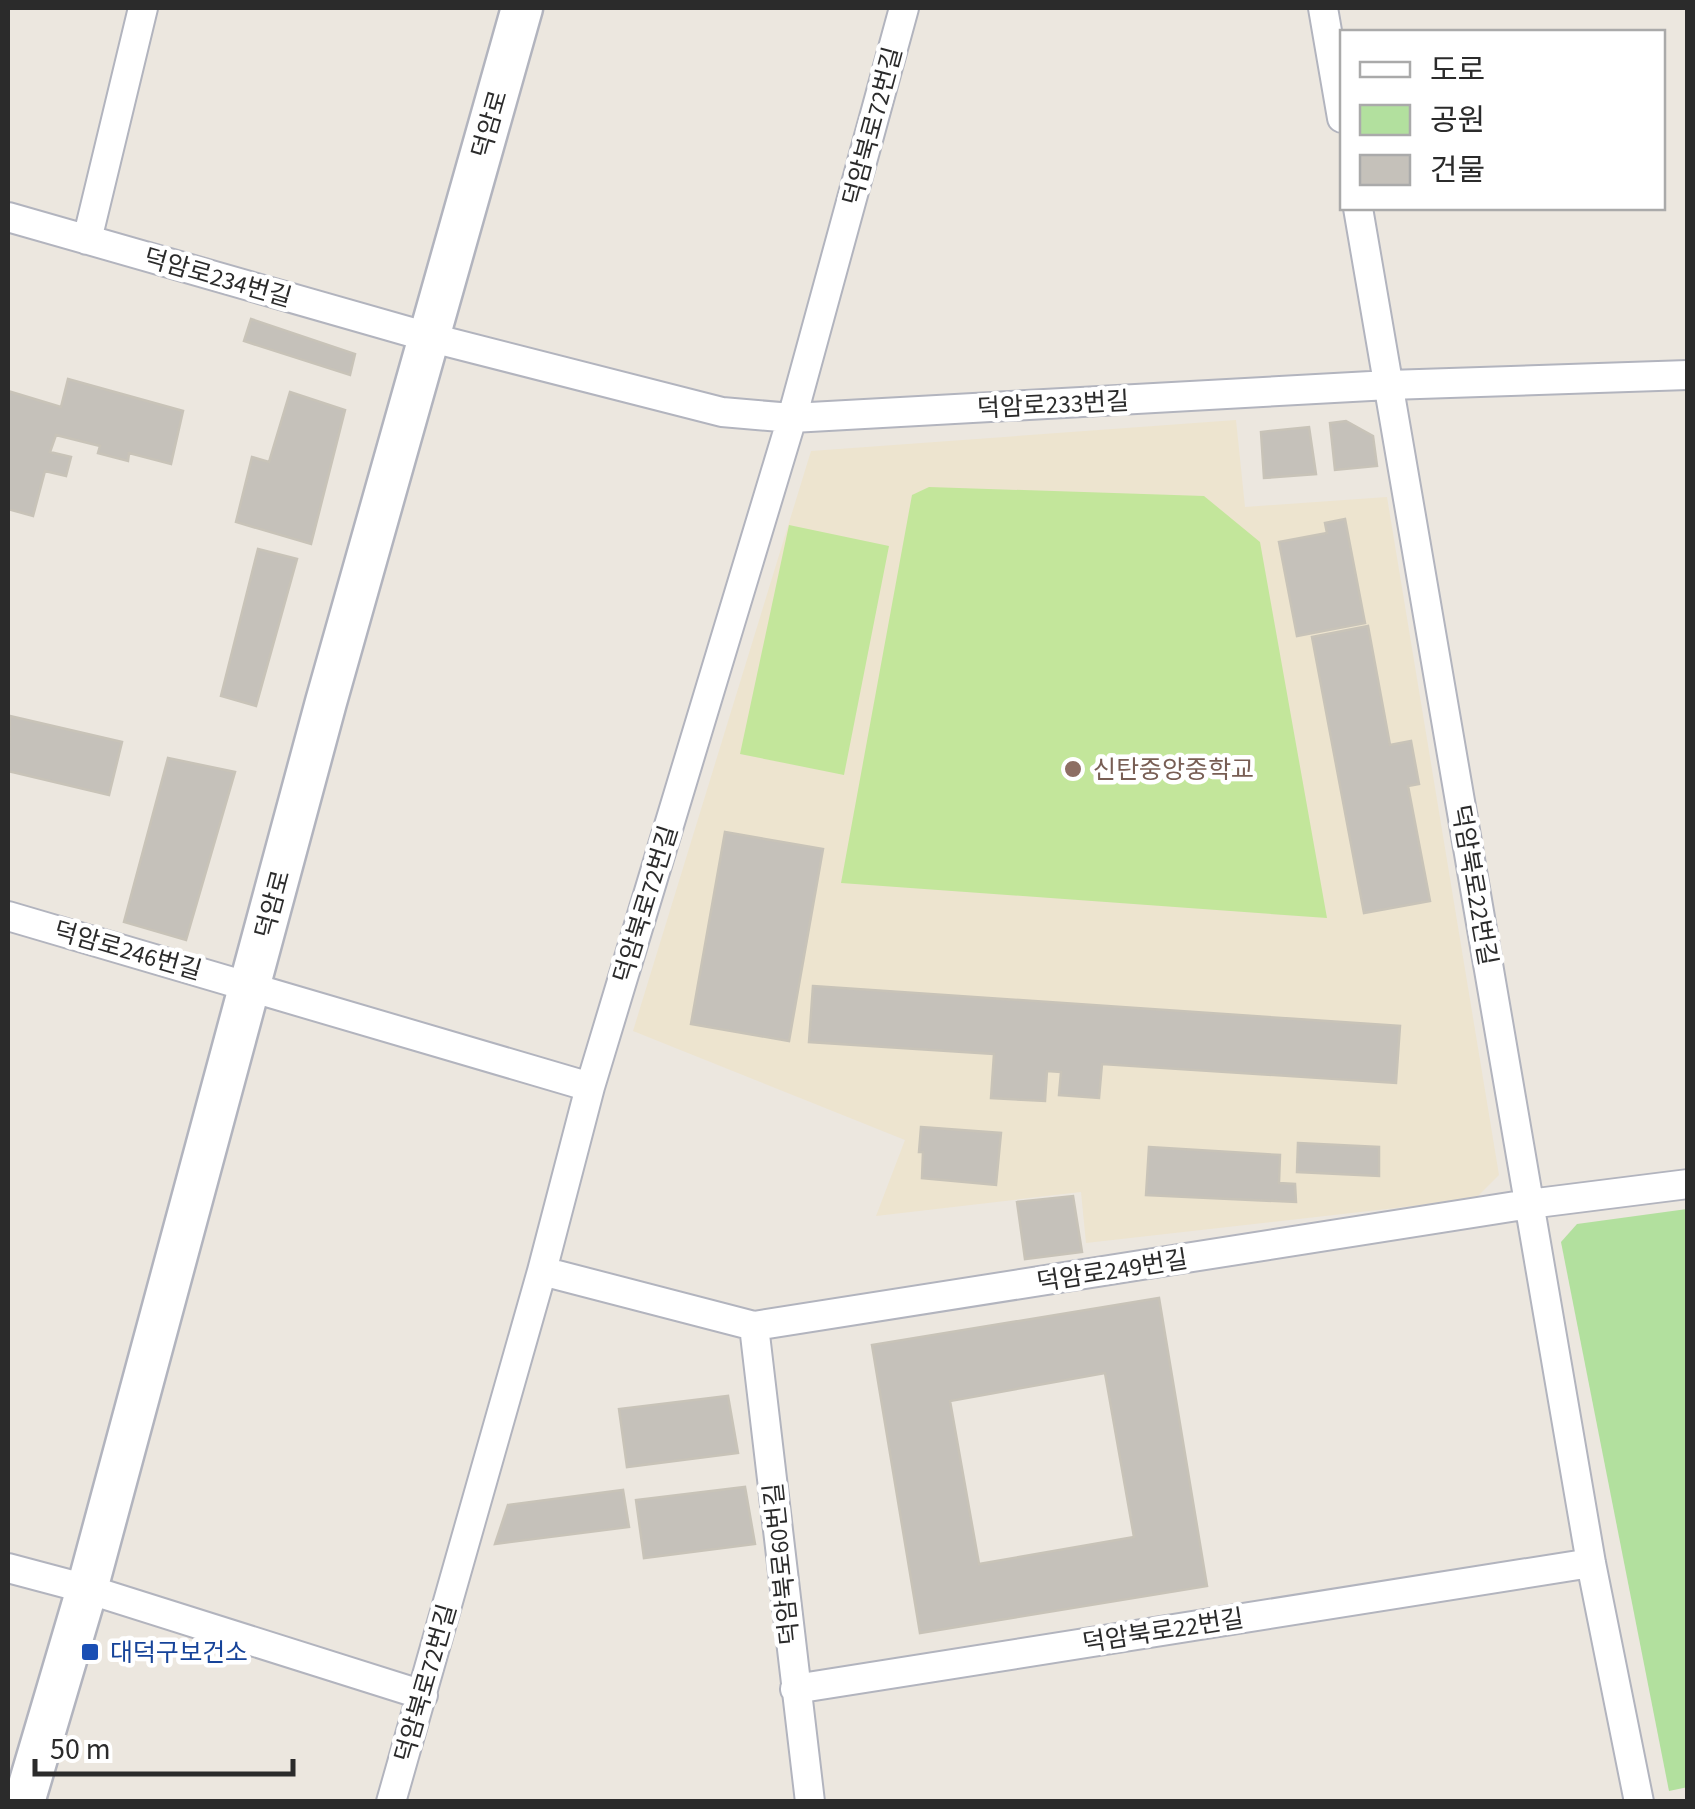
<svg xmlns="http://www.w3.org/2000/svg" width="1695" height="1809" font-family="'Source Sans 3','Noto Sans KR',sans-serif">
<style>
.education{fill:#ede4cf}
.green{fill:#b2e09e}
.pitch{fill:#c3e69b}
.building{fill:#c5c1ba;stroke:#c8c3b8;stroke-width:2.5;fill-rule:evenodd}
.lines{fill:none;stroke-linecap:round;stroke-linejoin:round}
.street-casing{stroke:#b2b4be;stroke-width:32}
.secondary-casing{stroke:#b2b4be;stroke-width:45}
.street{stroke:#fff;stroke-width:28}
.secondary{stroke:#fff;stroke-width:40}
.education-dot{fill:#8d6e63;stroke:#fff;stroke-width:4}
.transit-dot{fill:#1a4fb4;stroke:#fff;stroke-width:4}
.labels{text-anchor:middle;stroke-width:9;stroke-linejoin:round;paint-order:stroke}
.street-label{font-size:25px;fill:#2b2b2b;stroke:#fff}
.education-label{font-size:25px;fill:#785e54;stroke:#fff;text-anchor:start}
.transit-label{font-size:25px;fill:#164399;stroke:#fff;text-anchor:start}
</style>
<rect width="100%" height="100%" fill="#ece7df"/>
<path class="education" d="M 1236,420 L 1245,507 L 1387,497 L 1499,1175 L 1475,1199 L 1086,1243 L 1081,1192 L 876,1216 L 905,1140 L 633,1031 L 811,451 Z"/>
<path class="green" d="M 1687,1209 L 1688,1787 L 1669,1791 L 1561,1242 L 1577,1224 Z"/>
<path class="pitch" d="M 929,487 L 1204,496 L 1260,542 L 1327,918 L 841,883 L 912,495 Z
M 789,525 L 889,546 L 844,775 L 740,754 Z"/>
<path class="building" d="M 251,319 L 355,354 L 350,375 L 244,341 Z
M 68,379 L 183,411 L 171,464 L 129,453 L 128,461 L 98,453 L 100,446 L 56,435 L 50,452 L 71,457 L 66,476 L 45,471 L 33,516 L 8,509 L 8,391 L 61,407 Z
M 290,392 L 345,410 L 311,544 L 236,522 L 252,457 L 269,462 Z
M 1346,421 L 1373,436 L 1377,466 L 1335,470 L 1330,423 Z
M 1309,427 L 1316,474 L 1264,478 L 1261,432 Z
M 1345,519 L 1365,623 L 1297,636 L 1279,542 L 1327,533 L 1325,523 Z
M 258,549 L 297,559 L 256,706 L 221,696 Z
M 1368,626 L 1390,745 L 1411,741 L 1419,784 L 1408,786 L 1430,901 L 1364,913 L 1312,637 Z
M 10,716 L 122,742 L 109,795 L 8,771 Z
M 168,758 L 235,772 L 186,940 L 124,922 Z
M 725,832 L 823,849 L 789,1041 L 691,1024 Z
M 813,986 L 1400,1026 L 1396,1083 L 1102,1064 L 1099,1098 L 1059,1095 L 1061,1072 L 1047,1071 L 1045,1101 L 991,1098 L 994,1054 L 809,1042 Z
M 921,1127 L 1001,1133 L 996,1185 L 922,1178 L 923,1152 L 919,1152 Z
M 1298,1143 L 1379,1147 L 1379,1176 L 1297,1172 Z
M 1149,1147 L 1280,1155 L 1279,1183 L 1295,1184 L 1296,1202 L 1146,1195 Z
M 1073,1196 L 1082,1252 L 1025,1259 L 1017,1202 Z
M 1159,1298 L 1207,1586 L 920,1633 L 872,1345 ZM 1105,1373 L 1134,1537 L 979,1564 L 950,1401 Z
M 728,1396 L 738,1453 L 627,1467 L 619,1409 Z
M 745,1487 L 755,1544 L 644,1558 L 636,1500 Z
M 623,1490 L 629,1527 L 495,1544 L 508,1505 Z"/>
<g class="lines">
<defs>
<path id="street" d="M 1323,8 L 1342,118
M 1358,208 L 1591,1563 L 1639,1802
M 8,217 L 428,337 L 722,412 L 792,418 L 1389,385 L 1688,375
M 87,240 L 143,8
M 8,916 L 590,1087
M 542,1271 L 754,1326 L 1529,1204 L 1688,1184
M 754,1326 L 810,1802
M 8,1568 L 87,1589 L 423,1695
M 795,1689 L 1591,1563
M 391,1802 L 542,1271 L 590,1087 L 792,418 L 904,8"/>
<path id="secondary" d="M 24,1802 L 87,1589 L 326,702 L 522,8"/>
</defs>
<use href="#street" class="street-casing"/>
<use href="#secondary" class="secondary-casing"/>
<use href="#street" class="street"/>
<use href="#secondary" class="secondary"/>
</g>
<circle class="education-dot" cx="1073" cy="769" r="10"/>
<rect class="transit-dot" x="80" y="1642" width="20" height="20" rx="5"/>
<g class="labels">
<g class="street-label">
<text transform="translate(489 124) rotate(-74)" y="9">덕암로</text>
<text transform="translate(872 126) rotate(-75)" y="9">덕암북로72번길</text>
<text transform="translate(218 277) rotate(16)" y="9">덕암로234번길</text>
<text transform="translate(1053 404) rotate(-3)" y="9">덕암로233번길</text>
<text transform="translate(1475 885) rotate(80)" y="9">덕암북로22번길</text>
<text transform="translate(272 904) rotate(-75)" y="9">덕암로</text>
<text transform="translate(645 904) rotate(-73)" y="9">덕암북로72번길</text>
<text transform="translate(128 950) rotate(16)" y="9">덕암로246번길</text>
<text transform="translate(1112 1270) rotate(-9)" y="9">덕암로249번길</text>
<text transform="translate(781 1564) rotate(-96)" y="9">덕암북로60번길</text>
<text transform="translate(1163 1630) rotate(-9)" y="9">덕암북로22번길</text>
<text transform="translate(425 1683) rotate(-74)" y="9">덕암북로72번길</text>
</g>
<g class="education-label">
<text x="1093" y="778">신탄중앙중학교</text>
</g>
<g class="transit-label">
<text x="110" y="1661">대덕구보건소</text>
</g>
</g>
<rect width="1695" height="1809" fill="none" stroke="#2b2b2b" stroke-width="20"/>
<rect x="1340" y="30" width="325" height="180" fill="#ffffff" stroke="#aaaaaa" stroke-width="2.5"/>
<rect x="1360" y="62" width="50" height="15" fill="#ffffff" stroke="#aaaaaa" stroke-width="2.5"/>
<text x="1430" y="80" font-size="30" fill="#2b2b2b">도로</text>
<rect x="1360" y="105" width="50" height="30" fill="#b2e09e" stroke="#aaaaaa" stroke-width="2.5"/>
<text x="1430" y="130" font-size="30" fill="#2b2b2b">공원</text>
<rect x="1360" y="155" width="50" height="30" fill="#c5c1ba" stroke="#aaaaaa" stroke-width="2.5"/>
<text x="1430" y="180" font-size="30" fill="#2b2b2b">건물</text>
<path d="M35 1759v15h258v-15" fill="none" stroke="#2b2b2b" stroke-width="5"/>
<text x="50" y="1759" font-size="30" fill="#2b2b2b" stroke="#ffffff" stroke-width="8" paint-order="stroke">50 m</text>
</svg>
